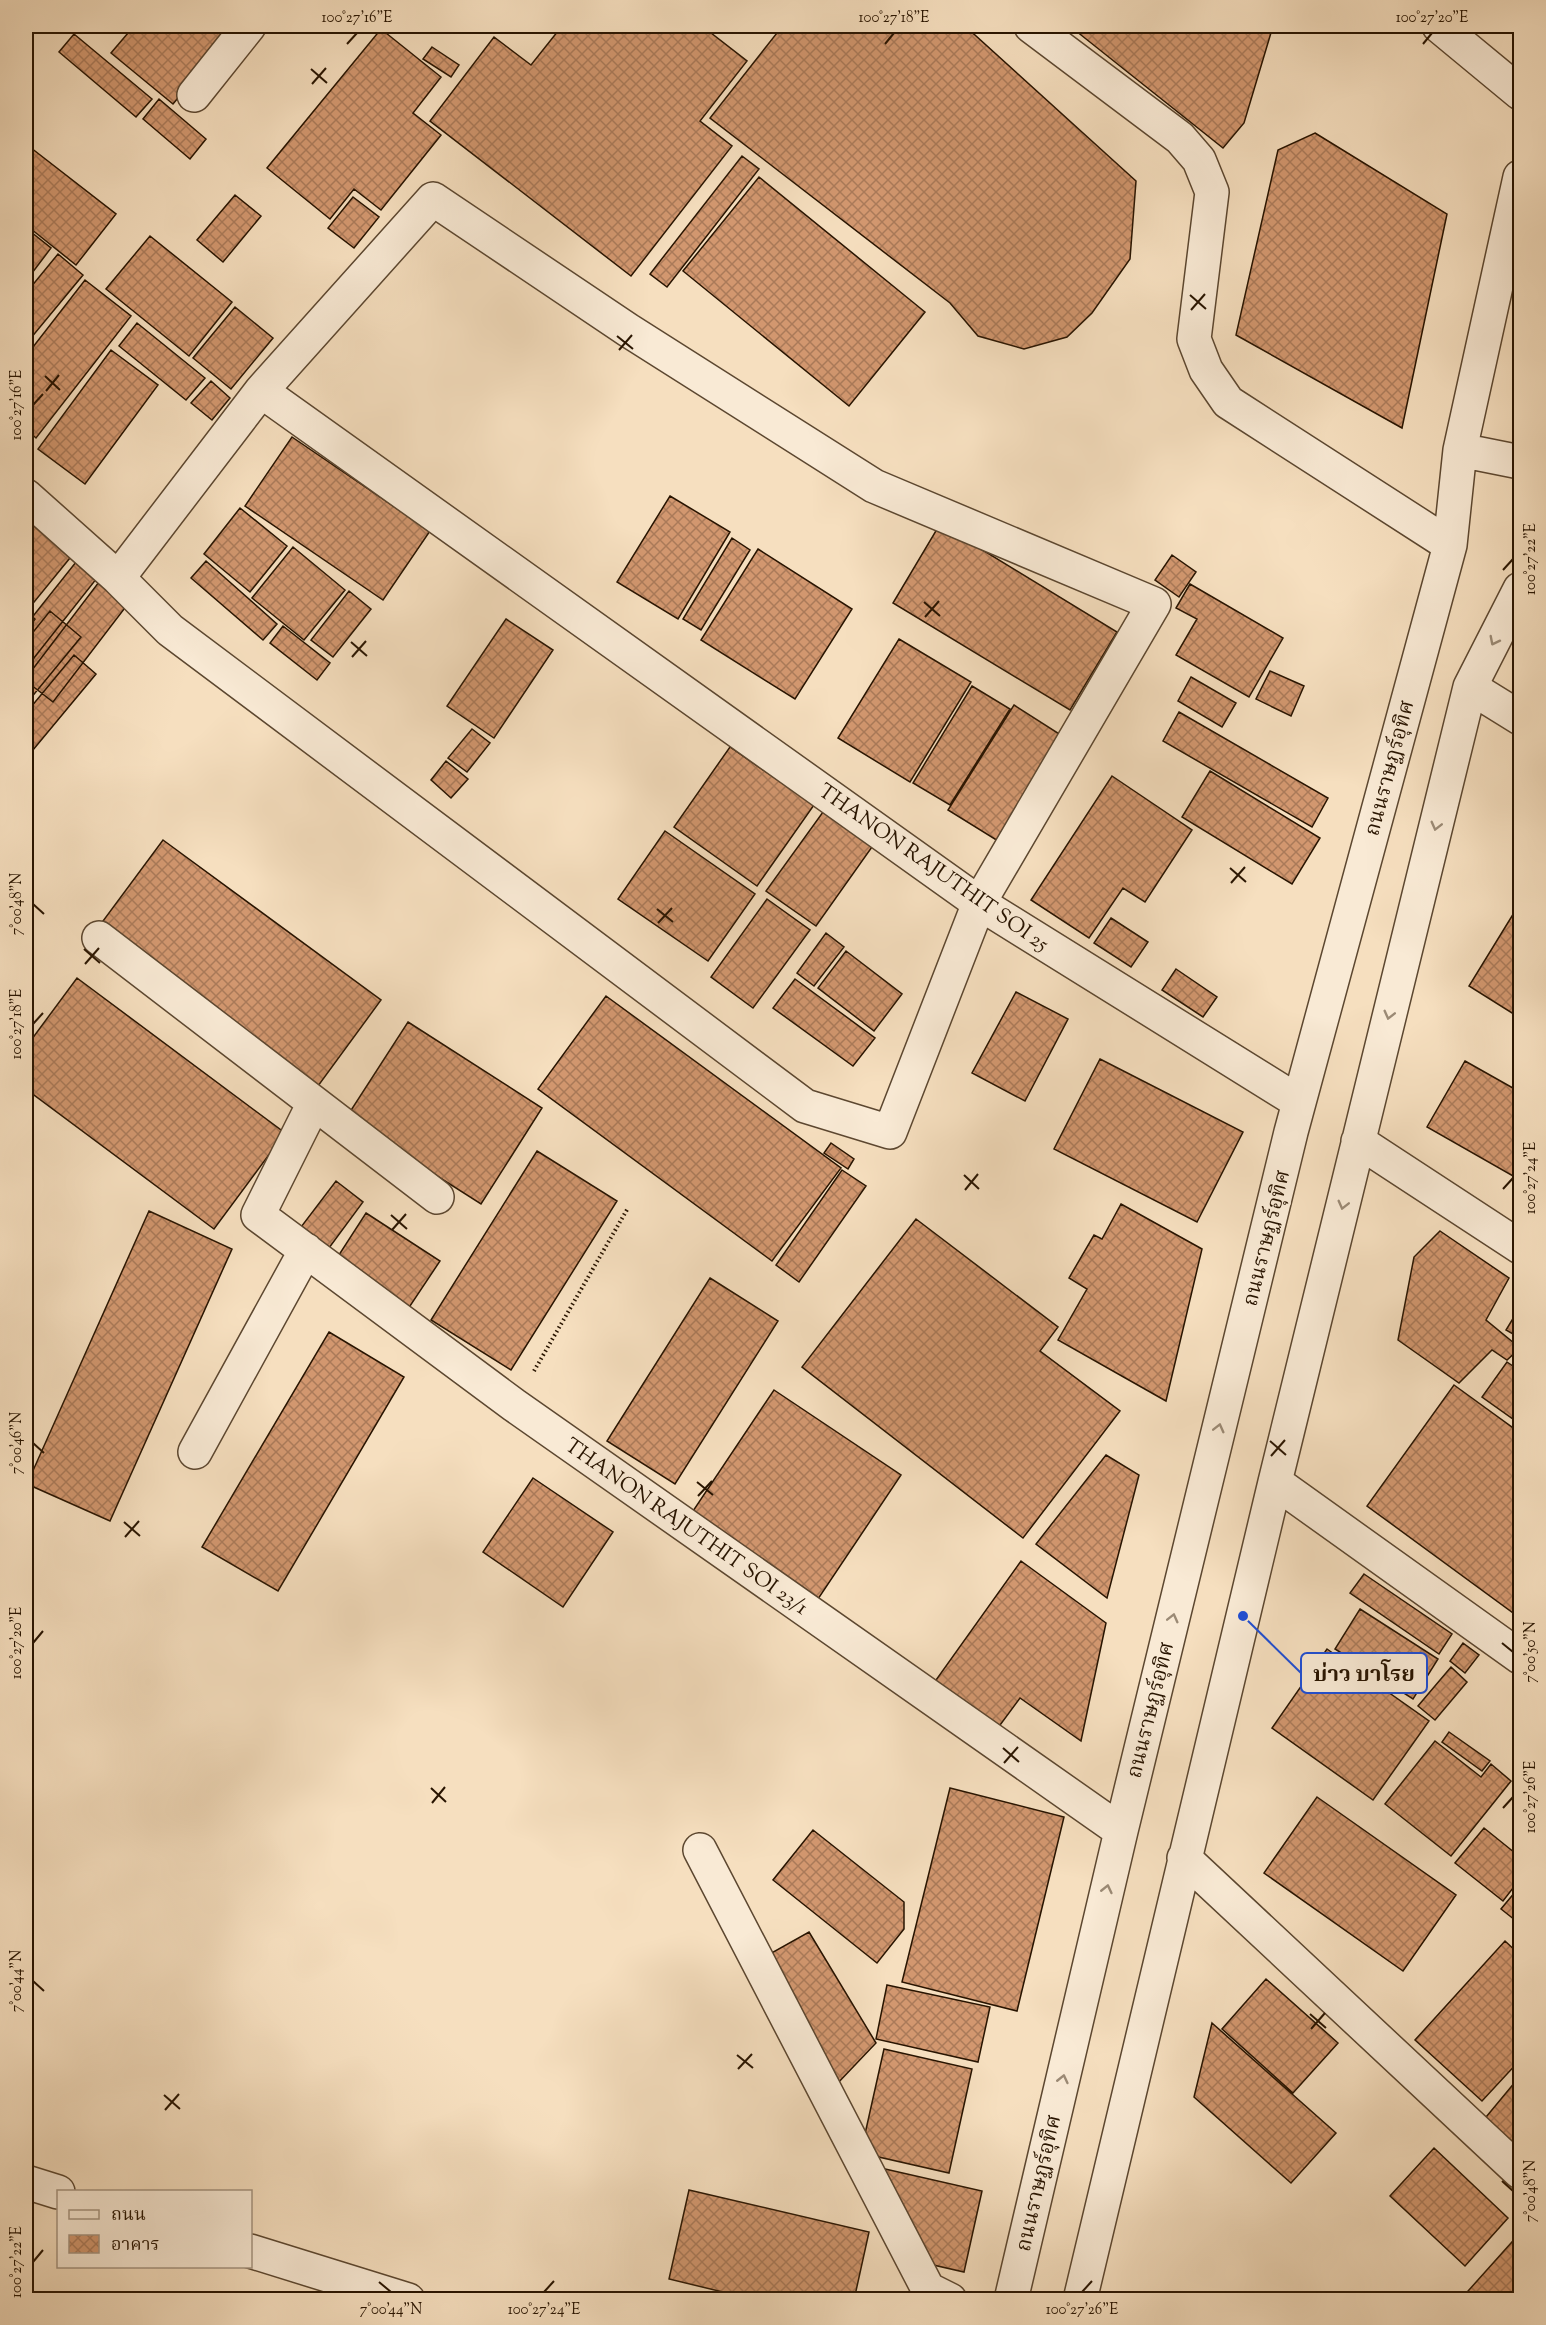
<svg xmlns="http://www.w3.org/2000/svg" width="1546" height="2325" font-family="'Sorts Mill Goudy','Noto Serif Thai',serif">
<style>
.building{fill:url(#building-cross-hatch);stroke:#281400;stroke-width:1.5}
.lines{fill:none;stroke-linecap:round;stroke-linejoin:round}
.minor-casing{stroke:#5c4730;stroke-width:36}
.path{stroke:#281400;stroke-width:4;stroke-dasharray:1.5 3;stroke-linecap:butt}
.minor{stroke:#f9ead5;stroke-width:33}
.oneway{stroke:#9b8a75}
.ticks{fill:none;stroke:#281400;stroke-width:2}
.labels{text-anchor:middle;stroke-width:5;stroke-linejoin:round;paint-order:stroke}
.street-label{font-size:21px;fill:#281400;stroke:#f9ead5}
.leader{fill:none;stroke:#1d4ed8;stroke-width:2}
.callout-dot{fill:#1d4ed8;stroke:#f9ead5;stroke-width:2}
.callout{fill:#f9ead5;stroke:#1d4ed8;stroke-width:2}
.callout-label{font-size:22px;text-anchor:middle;font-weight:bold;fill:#281400}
.neatline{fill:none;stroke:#281400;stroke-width:2}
.ticks-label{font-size:15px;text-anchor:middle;fill:#281400}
</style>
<defs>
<pattern id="building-cross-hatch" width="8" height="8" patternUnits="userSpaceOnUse" patternTransform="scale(1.5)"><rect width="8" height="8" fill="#d2976f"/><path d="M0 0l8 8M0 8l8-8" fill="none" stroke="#aa7a59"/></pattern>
</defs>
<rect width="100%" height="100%" fill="#f6dfbf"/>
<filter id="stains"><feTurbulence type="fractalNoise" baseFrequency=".00333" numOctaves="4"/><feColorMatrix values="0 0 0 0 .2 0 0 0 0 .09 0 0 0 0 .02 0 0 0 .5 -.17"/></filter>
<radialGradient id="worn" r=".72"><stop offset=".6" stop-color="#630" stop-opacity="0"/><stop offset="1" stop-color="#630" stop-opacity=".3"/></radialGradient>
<path class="building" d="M 134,26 L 238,26 L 173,104 L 111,53 Z
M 562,26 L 702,26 L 747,61 L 700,121 L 732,146 L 631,276 L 430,121 L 494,37 L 531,65 Z
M 768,26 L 965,26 L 1136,181 L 1130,259 L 1092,313 L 1067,337 L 1024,349 L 978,336 L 950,303 L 710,118 L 777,33 Z
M 1080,26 L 1273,26 L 1244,123 L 1223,148 L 1076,31 Z
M 381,29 L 441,77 L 413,113 L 441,135 L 381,210 L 354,189 L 330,219 L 267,168 Z
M 74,34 L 152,99 L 136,117 L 59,52 Z
M 432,47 L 459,65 L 451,77 L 423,59 Z
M 159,99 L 206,139 L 190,159 L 143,119 Z
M 1315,133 L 1447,214 L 1402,428 L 1236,335 L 1278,150 Z
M 26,144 L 116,214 L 76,265 L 26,225 Z
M 742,156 L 759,169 L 667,287 L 650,274 Z
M 759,177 L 925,312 L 849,406 L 683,271 Z
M 235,195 L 261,216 L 223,262 L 197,240 Z
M 353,197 L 379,217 L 354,248 L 328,228 Z
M 26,228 L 51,248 L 26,281 Z
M 150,236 L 232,302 L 189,356 L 106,289 Z
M 58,254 L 83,275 L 26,344 L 26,293 Z
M 85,280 L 131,316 L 36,438 L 26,429 L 26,356 Z
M 235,307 L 273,338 L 231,389 L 193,358 Z
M 137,323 L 205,378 L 186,400 L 119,346 Z
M 111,350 L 158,385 L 85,484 L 38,449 Z
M 211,381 L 230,398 L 212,420 L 191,403 Z
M 292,437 L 430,531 L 383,600 L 245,506 Z
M 670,496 L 730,532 L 678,619 L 617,582 Z
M 240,508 L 287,546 L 250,592 L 204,554 Z
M 29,516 L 74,553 L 26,612 L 26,520 Z
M 940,524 L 1117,632 L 1070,710 L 893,603 Z
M 732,538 L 750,550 L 701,630 L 683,619 Z
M 293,547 L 345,590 L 304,640 L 252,598 Z
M 758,549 L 852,609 L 795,699 L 701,640 Z
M 1172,555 L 1196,572 L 1179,597 L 1155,580 Z
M 80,557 L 101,573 L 26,668 L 26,625 Z
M 206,561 L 277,624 L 263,640 L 191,578 Z
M 102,578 L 131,600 L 53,702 L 26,681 L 26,678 Z
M 1190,584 L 1283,638 L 1249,697 L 1176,655 L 1197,619 L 1176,608 Z
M 349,591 L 371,609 L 333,657 L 311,640 Z
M 26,611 L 35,619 L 26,631 Z
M 50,611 L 81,637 L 26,704 L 26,641 Z
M 506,619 L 553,650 L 494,738 L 447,706 Z
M 283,626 L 330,663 L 317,680 L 270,643 Z
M 899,639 L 971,682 L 910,782 L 838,738 Z
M 74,655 L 96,674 L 33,750 L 26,744 L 26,713 Z
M 1270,671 L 1304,686 L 1291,716 L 1256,699 Z
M 1191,677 L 1236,703 L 1222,727 L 1178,701 Z
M 972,686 L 1010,709 L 950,805 L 913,783 Z
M 1014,705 L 1064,737 L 998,841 L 948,810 Z
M 1179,712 L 1328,798 L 1312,827 L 1163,741 Z
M 472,729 L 490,743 L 467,772 L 448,758 Z
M 730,747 L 814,805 L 757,886 L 674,827 Z
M 446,761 L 468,779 L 451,798 L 431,780 Z
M 1210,771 L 1320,838 L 1292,884 L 1182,817 Z
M 1112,776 L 1192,830 L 1145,902 L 1123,888 L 1089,938 L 1031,900 Z
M 823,812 L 872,847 L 816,926 L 766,891 Z
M 665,831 L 755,894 L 708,961 L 618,899 Z
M 163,840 L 381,1000 L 318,1086 L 100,925 Z
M 767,899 L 810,930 L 753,1008 L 711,977 Z
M 1520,903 L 1520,1018 L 1469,986 Z
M 1111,918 L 1148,942 L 1131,967 L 1094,943 Z
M 826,933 L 844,947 L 814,986 L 797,973 Z
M 846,951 L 902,994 L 874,1031 L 818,988 Z
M 1176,969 L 1217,997 L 1203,1017 L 1162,990 Z
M 77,978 L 285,1133 L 214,1229 L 26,1089 L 26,1047 Z
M 795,979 L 875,1038 L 853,1066 L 773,1008 Z
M 1016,992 L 1068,1019 L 1025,1101 L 972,1073 Z
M 606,996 L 841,1168 L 772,1261 L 538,1089 Z
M 408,1022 L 542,1108 L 481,1204 L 346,1118 Z
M 1100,1059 L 1243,1132 L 1197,1222 L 1054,1149 Z
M 1465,1061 L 1520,1092 L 1520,1180 L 1427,1127 Z
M 831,1143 L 854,1159 L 848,1169 L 824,1153 Z
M 537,1151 L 617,1201 L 511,1370 L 431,1320 Z
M 842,1170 L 866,1186 L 799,1282 L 776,1265 Z
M 336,1181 L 363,1202 L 329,1248 L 301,1227 Z
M 1121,1204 L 1202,1249 L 1166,1401 L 1058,1340 L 1087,1289 L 1069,1278 L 1094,1235 L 1102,1239 Z
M 149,1211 L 232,1249 L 110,1521 L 27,1484 Z
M 366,1213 L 440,1261 L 408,1309 L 335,1261 Z
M 916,1219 L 1058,1327 L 1040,1351 L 1120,1411 L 1023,1538 L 802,1367 Z
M 1440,1231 L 1509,1278 L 1486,1320 L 1520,1348 L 1507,1360 L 1492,1350 L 1459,1383 L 1398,1340 L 1414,1257 Z
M 710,1278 L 778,1321 L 675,1484 L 607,1441 Z
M 1520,1307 L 1520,1338 L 1506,1330 Z
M 329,1332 L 404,1377 L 278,1591 L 202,1547 Z
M 1507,1362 L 1520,1371 L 1520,1424 L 1482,1397 Z
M 1454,1385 L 1520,1433 L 1520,1618 L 1367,1506 Z
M 774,1390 L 901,1475 L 818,1599 L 691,1514 Z
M 1106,1455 L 1139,1475 L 1107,1598 L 1036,1544 Z
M 533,1478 L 613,1532 L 563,1607 L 483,1552 Z
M 1021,1561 L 1106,1623 L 1081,1741 L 1020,1698 L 989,1740 L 926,1694 Z
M 1364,1574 L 1452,1634 L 1439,1654 L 1350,1593 Z
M 1360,1609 L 1438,1659 L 1413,1699 L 1335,1649 Z
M 1463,1643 L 1479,1655 L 1465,1673 L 1450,1661 Z
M 1327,1649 L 1429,1721 L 1373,1800 L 1272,1728 Z
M 1451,1667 L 1467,1682 L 1435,1720 L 1418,1706 Z
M 1449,1732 L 1490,1761 L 1482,1771 L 1442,1742 Z
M 1435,1741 L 1481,1777 L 1491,1764 L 1511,1781 L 1451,1856 L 1385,1804 Z
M 950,1788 L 1064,1817 L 1017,2011 L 902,1982 Z
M 1317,1797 L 1456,1895 L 1403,1971 L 1264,1873 Z
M 1484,1828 L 1520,1857 L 1520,1879 L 1503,1901 L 1455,1863 Z
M 813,1830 L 904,1902 L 904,1929 L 877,1963 L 773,1880 Z
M 1520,1886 L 1520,1924 L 1501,1909 Z
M 809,1932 L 876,2043 L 835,2086 L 759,1960 Z
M 1505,1941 L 1520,1955 L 1520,2060 L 1482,2101 L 1415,2040 Z
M 1266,1979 L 1338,2043 L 1293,2093 L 1222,2029 Z
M 887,1985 L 990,2007 L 978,2062 L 876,2039 Z
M 1212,2023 L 1336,2133 L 1291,2183 L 1194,2097 Z
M 884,2049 L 972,2069 L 949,2173 L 870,2155 L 863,2143 Z
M 1520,2076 L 1520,2133 L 1504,2152 L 1477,2128 Z
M 1434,2148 L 1508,2218 L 1465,2266 L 1390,2196 Z
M 872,2166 L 982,2191 L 964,2272 L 916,2261 Z
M 689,2190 L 869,2232 L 854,2300 L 756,2300 L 669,2279 Z
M 1520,2233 L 1520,2300 L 1460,2300 Z"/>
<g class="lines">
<defs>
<path id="minor" d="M 1031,26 L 1180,138 L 1199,160 L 1212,192 L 1194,339 L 1206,370 L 1228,402 L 1450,545
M 1439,26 L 1520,93
M 194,95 L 249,26
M 261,391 L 979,903 L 1299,1102
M 1460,450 L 1520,462
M 26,496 L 118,578 L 170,630 L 805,1106 L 890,1132 L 979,903 L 1154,604 L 874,486 L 628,330 L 433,199 L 261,391 L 118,578
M 1470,687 L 1520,718
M 99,938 L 437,1197
M 314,1103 L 258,1215 L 514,1405 L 1121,1831
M 1358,1141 L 1520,1247
M 195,1452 L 306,1250
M 1275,1482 L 1520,1657
M 700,1850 L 928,2289 L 950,2300
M 1184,1858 L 1520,2172
M 26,2182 L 58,2192
M 250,2251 L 408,2300
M 1011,2300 L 1121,1831 L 1291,1132 L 1450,545 L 1460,450 L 1520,177
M 1080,2300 L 1275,1482 L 1470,687 L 1520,589"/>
</defs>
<use href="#minor" class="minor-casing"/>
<path class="path" d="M 534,1371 L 628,1208"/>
<use href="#minor" class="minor"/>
</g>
<defs><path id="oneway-chevron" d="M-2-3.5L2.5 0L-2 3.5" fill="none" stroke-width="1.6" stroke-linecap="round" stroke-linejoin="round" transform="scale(1.5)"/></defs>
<g class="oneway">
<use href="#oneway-chevron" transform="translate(1494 641) rotate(117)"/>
<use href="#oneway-chevron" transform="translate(1436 826) rotate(104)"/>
<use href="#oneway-chevron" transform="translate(1389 1015) rotate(104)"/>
<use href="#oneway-chevron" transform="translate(1343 1205) rotate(104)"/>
<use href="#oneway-chevron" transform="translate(1219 1428) rotate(-76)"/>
<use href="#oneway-chevron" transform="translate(1173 1618) rotate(-76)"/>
<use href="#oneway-chevron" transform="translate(1107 1889) rotate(-77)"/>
<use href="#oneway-chevron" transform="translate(1063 2079) rotate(-77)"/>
</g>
<path class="ticks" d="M 347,44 L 357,33M 885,44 L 894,33M 1423,44 L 1432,33M 311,69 L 327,83M 312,84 L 326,68M 1190,295 L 1206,309M 1191,310 L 1205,294M 617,336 L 633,349M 619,350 L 632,335M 45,376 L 60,390M 46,391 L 59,375M 33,405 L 43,394M 1503,570 L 1513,559M 924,602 L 940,616M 925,617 L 939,601M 351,642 L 367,656M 352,657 L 366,641M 1230,868 L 1246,882M 1231,883 L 1245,867M 33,904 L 44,914M 657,909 L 673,922M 658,923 L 672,908M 84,949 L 100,963M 85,964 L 99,948M 33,1024 L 43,1013M 964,1175 L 979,1189M 1503,1189 L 1513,1178M 965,1190 L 978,1174M 391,1215 L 407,1229M 392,1230 L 406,1214M 1270,1441 L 1286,1455M 33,1443 L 44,1453M 1271,1456 L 1285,1440M 697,1482 L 713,1495M 698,1496 L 712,1481M 124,1522 L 140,1536M 125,1537 L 139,1521M 33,1643 L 43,1631M 1502,1643 L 1513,1652M 1003,1748 L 1019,1762M 1004,1763 L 1018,1747M 431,1788 L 446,1802M 432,1803 L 445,1787M 1503,1808 L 1513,1797M 33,1981 L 44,1991M 1310,2014 L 1326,2028M 1311,2029 L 1325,2013M 737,2055 L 753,2068M 738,2069 L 752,2054M 164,2095 L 180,2109M 165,2110 L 179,2094M 1502,2181 L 1513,2191M 33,2262 L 43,2250M 379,2282 L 391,2292M 544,2292 L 554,2281M 1082,2292 L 1092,2281"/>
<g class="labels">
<g class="street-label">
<text transform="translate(1389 768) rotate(-75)" y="7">ถนนราษฏร์อุทิศ</text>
<text transform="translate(934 867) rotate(35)" y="7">THANON RAJUTHIT SOI 25</text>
<text transform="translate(1266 1238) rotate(-76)" y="7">ถนนราษฏร์อุทิศ</text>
<text transform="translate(687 1526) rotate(35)" y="7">THANON RAJUTHIT SOI 23/1</text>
<text transform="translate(1150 1710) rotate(-76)" y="7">ถนนราษฏร์อุทิศ</text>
<text transform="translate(1038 2183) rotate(-77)" y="7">ถนนราษฏร์อุทิศ</text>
</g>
</g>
<path class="leader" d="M1243 1616L1301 1673"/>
<circle class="callout-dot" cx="1243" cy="1616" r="6"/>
<rect class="callout" x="1301" y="1653" width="126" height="40" rx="6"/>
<g class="callout-label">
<text x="1364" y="1681">บ่าว บาโรย</text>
</g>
<rect width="1546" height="2325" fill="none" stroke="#f6dfbf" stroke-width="66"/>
<rect x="57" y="2190" width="195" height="78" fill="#f9ead5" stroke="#a59480" stroke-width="1.5"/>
<rect x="69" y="2210" width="30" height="9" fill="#f9ead5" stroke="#a59480" stroke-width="1.5"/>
<text x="111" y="2220" font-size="18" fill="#281400">ถนน</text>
<rect x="69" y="2235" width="30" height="18" fill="url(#building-cross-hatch)" stroke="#a59480" stroke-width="1.5"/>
<text x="111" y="2250" font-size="18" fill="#281400">อาคาร</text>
<rect x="33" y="33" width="1480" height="2259" class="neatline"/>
<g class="ticks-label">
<text x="357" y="22">100°27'16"E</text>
<text x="894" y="22">100°27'18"E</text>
<text x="1432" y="22">100°27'20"E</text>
<text transform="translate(16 405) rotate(-90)" y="5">100°27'16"E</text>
<text transform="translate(1530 559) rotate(-90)" y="5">100°27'22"E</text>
<text transform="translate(16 904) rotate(-90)" y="5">7°00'48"N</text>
<text transform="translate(16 1024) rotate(-90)" y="5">100°27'18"E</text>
<text transform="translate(1530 1178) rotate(-90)" y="5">100°27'24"E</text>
<text transform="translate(16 1443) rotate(-90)" y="5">7°00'46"N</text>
<text transform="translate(16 1643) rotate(-90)" y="5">100°27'20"E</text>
<text transform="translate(1530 1652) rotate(-90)" y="5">7°00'50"N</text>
<text transform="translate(1530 1797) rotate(-90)" y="5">100°27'26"E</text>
<text transform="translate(16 1981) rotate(-90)" y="5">7°00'44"N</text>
<text transform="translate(1530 2191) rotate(-90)" y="5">7°00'48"N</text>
<text transform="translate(16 2262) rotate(-90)" y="5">100°27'22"E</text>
<text x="391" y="2314">7°00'44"N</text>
<text x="544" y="2314">100°27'24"E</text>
<text x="1082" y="2314">100°27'26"E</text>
</g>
<rect width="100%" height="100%" filter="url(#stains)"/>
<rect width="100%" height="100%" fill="url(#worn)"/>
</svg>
